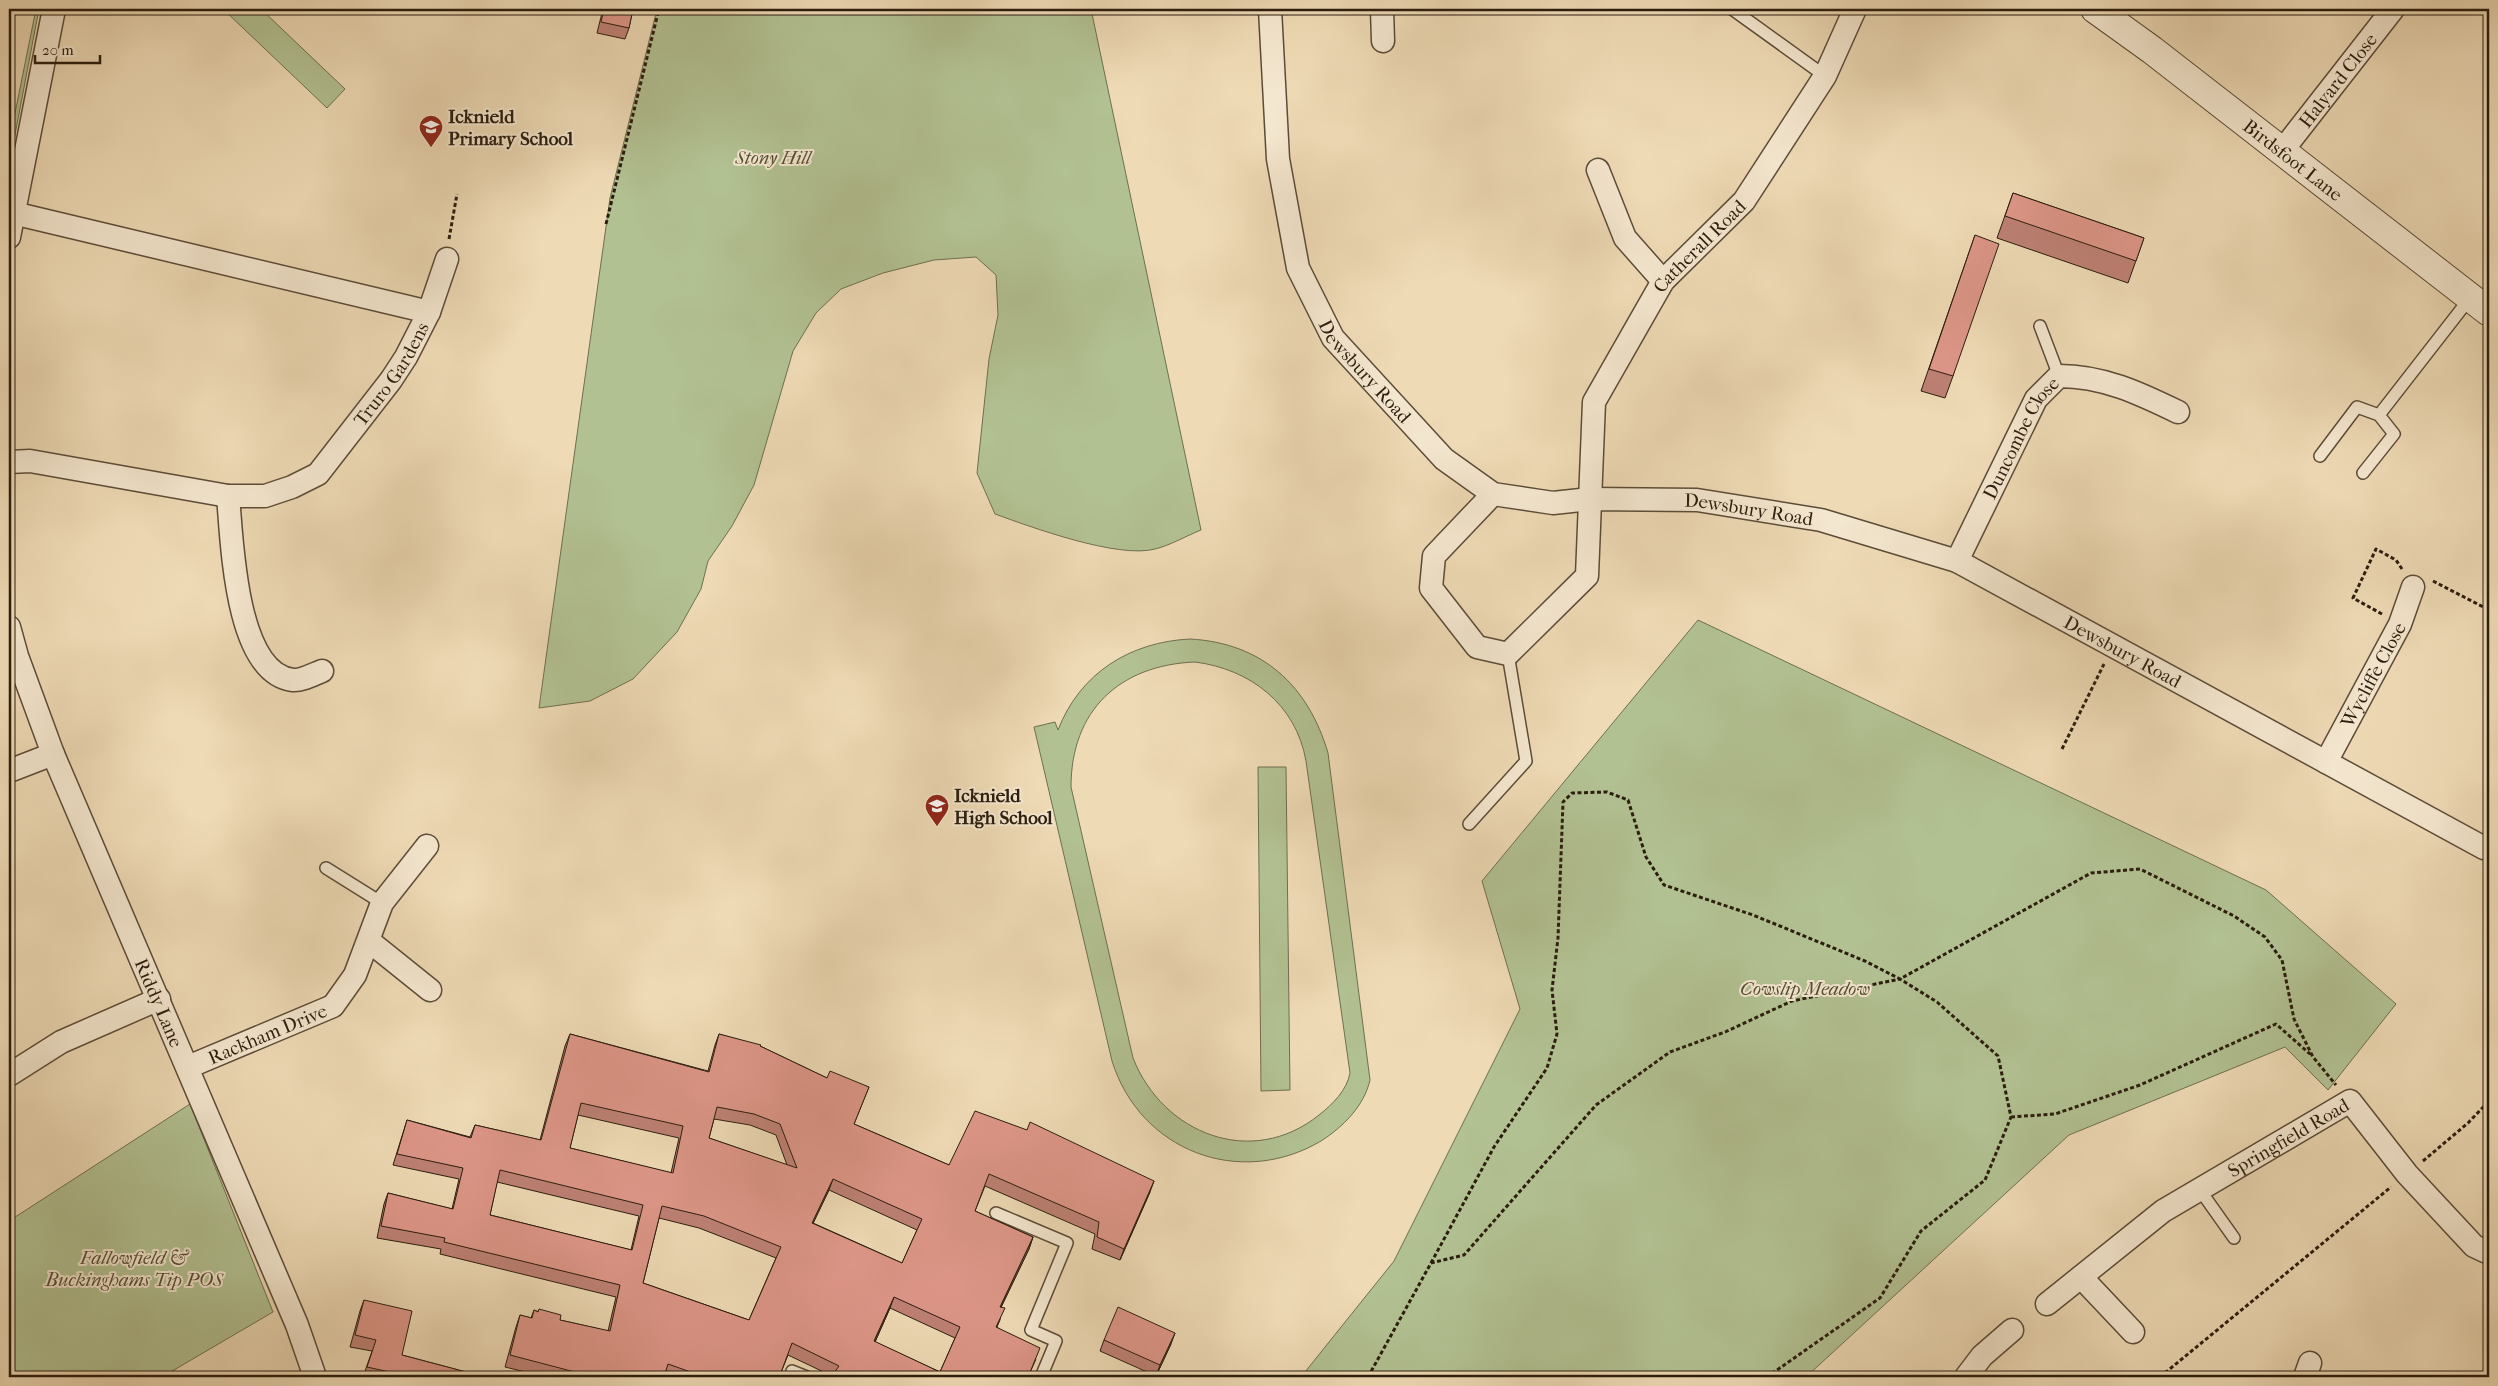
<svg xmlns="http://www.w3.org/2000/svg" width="2498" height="1386" font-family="'IM FELL French Canon',serif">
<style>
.green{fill:#b2c192;stroke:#6e6f50;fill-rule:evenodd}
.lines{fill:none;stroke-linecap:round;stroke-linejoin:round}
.service-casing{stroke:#5c4c38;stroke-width:14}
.minor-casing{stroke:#5c4c38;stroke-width:25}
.tertiary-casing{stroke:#5c4c38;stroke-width:30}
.path{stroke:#2b1d0e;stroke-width:3;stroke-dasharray:4 2.5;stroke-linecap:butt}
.service{stroke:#f4e7cf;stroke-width:11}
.minor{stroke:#f4e7cf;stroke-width:22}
.tertiary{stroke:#f4e7cf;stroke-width:28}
.wall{fill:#be8175;stroke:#2b1d0e;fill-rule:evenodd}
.shaded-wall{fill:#9b695f;stroke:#2b1d0e}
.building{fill:#dd9688;stroke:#2b1d0e;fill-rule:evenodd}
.labels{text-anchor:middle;stroke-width:4;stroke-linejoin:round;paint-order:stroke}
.street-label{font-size:19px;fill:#2b1d0e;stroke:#f4e7cf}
.poi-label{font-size:19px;font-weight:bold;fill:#2b1d0e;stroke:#f4e7cf;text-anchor:start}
.park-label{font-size:19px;font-style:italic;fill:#544e36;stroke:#f4e7cf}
</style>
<rect width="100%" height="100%" fill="#eedab5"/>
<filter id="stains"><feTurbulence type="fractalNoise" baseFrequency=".004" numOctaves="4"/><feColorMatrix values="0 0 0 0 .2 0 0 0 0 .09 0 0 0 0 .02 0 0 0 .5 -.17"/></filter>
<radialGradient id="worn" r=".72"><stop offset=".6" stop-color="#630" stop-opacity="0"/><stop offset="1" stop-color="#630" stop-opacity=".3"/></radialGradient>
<path class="green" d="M 36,9 L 39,9 L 9,166 L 9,143 Z
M 223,9 L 261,9 L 345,89 L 327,108 Z
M 657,9 L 1091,9 L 1201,530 C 1186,536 1171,545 1155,549 C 1118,559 1031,527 995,514 L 977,473 L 989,359 L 998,315 L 996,275 L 976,257 L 934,260 L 883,273 L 841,289 L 816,313 L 793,351 L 754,485 L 732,526 L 708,561 L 701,589 L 677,632 L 633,679 L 590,701 L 539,708 L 610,198 Z
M 1698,620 L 2266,890 L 2396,1004 L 2328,1090 L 2285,1047 L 2069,1135 L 1806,1377 L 1301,1377 L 1394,1261 L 1520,1009 L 1482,881 Z
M 1190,639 C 1262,643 1308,685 1328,753 L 1370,1080 C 1364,1106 1343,1127 1321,1141 C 1240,1189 1140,1151 1112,1061 L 1034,727 L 1055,722 L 1058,730 C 1080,673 1130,642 1190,639 ZM 1195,662 C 1250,669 1296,704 1306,761 L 1350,1073 C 1347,1090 1333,1104 1319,1115 C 1252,1169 1163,1134 1133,1058 L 1071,787 C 1071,710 1120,665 1195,662 Z
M 1258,767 L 1286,767 L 1290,1090 L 1261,1091 Z
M 190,1104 L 273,1312 L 162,1377 L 9,1377 L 9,1221 Z"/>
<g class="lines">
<defs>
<path id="service" d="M 1732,9 L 1825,76
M 2040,326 L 2059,376
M 2320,456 L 2357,407 L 2379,415
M 2363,473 L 2394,434 L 2379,415 L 2470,298
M 1469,824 L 1526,761 L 1508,654
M 326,868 L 382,903
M 2200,1190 L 2234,1238
M 996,1213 L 1067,1243 L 1031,1330 L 1056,1341 L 1041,1377
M 792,1371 L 807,1377"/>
<g id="minor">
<path id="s1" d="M 1270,9 L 1278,159 L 1298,268 L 1333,338 L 1444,459 L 1493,494 L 1553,503 L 1590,499 L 1697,500 L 1821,520 L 1957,561 L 2484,848 L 2489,847"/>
<path d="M 1382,9 L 1383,41"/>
<path id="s2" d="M 2282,151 L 2393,9"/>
<path d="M 1598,170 L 1625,238 L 1663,281"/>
<path d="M 9,237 L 54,9"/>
<path d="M 429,312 L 447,259"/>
<path id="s3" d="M 9,462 L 30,461 L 228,496 L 265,496 L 292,487 L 318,474 L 391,380 L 406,357 L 429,312 L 13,213"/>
<path id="s4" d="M 1493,494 L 1434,556 L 1431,588 L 1477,647 L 1508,654 L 1587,576 L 1594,402 L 1663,281 L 1744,201 L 1825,76 L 1855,9"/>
<path d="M 228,496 C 232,540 235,673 293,680 C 301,681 314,674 322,671"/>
<path id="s5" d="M 1957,561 L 2036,399 L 2059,376 C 2103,376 2139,393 2178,412"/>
<path id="s6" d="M 9,627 L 17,656 L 53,754 L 297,1325 L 315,1377"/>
<path id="s7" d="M 2326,762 L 2400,624 L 2413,587"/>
<path d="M 9,771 L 53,754"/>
<path d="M 369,941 L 430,990"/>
<path id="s8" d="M 188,1067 L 333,1006 L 355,975 L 382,903 L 427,846"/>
<path d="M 9,1075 L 61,1042 L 159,999"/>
<path d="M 2081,1277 L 2133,1332"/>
<path id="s9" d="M 2047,1304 L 2163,1211 L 2350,1101 L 2407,1174 L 2474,1246 L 2489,1253"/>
<path d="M 1966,1377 L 1982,1356 L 2012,1330"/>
<path d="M 2305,1377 L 2310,1363"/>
</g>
<g id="tertiary">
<path id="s10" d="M 2095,9 L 2152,50 L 2489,312"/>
</g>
</defs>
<use href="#service" class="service-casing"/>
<use href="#minor" class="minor-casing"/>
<use href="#tertiary" class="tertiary-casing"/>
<path class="path" d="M 606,224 L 659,9
M 449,239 L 457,194
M 2433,581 L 2489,610
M 2382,614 L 2353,598 L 2376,549 L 2396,560 L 2402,569
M 2062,749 L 2104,664
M 2011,1117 L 2055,1114 L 2140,1085 L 2276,1024 L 2310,1054
M 2423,1161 L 2468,1123 L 2489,1101
M 1431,1263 L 1494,1147 L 1547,1068 L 1557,1034 L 1552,990 L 1558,938 L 1563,802 L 1572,793 L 1607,792 L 1628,800 L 1646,857 L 1664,885 L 1753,915 L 1865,961 L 1900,979 L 2091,873 L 2140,869 L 2234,916 L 2265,937 L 2282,960 L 2294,1019 L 2313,1057 L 2336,1085
M 1368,1377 L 1431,1263 L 1464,1255 L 1596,1105 L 1670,1052 L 1725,1032 L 1792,1001 L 1900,979 L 1937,1002 L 1998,1056 L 2011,1117 L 1985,1180 L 1921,1231 L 1880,1298 L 1767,1377
M 2160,1377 L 2391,1187"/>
<use href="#service" class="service"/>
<use href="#minor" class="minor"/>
<use href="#tertiary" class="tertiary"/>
</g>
<path class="wall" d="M 603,9 L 633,9 L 629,28 L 625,39 L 597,33 Z
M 2013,193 L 2144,238 L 2128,283 L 1997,238 Z
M 1975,235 L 1953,376 L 1945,398 L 1921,391 Z
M 570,1034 L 708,1071 L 715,1045 L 719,1034 L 760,1046 L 827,1078 L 869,1087 L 854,1124 L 949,1165 L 1150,1192 L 1120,1260 L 1092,1249 L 1095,1234 L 985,1186 L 975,1211 L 1033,1237 L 1029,1249 L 1001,1307 L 1000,1320 L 997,1327 L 1036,1359 L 1028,1377 L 831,1377 L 832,1376 L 788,1355 L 780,1375 L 785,1377 L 669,1377 L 665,1376 L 664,1377 L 546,1377 L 505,1367 L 516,1327 L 520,1315 L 531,1318 L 534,1310 L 560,1320 L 608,1331 L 616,1297 L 440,1254 L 441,1249 L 377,1238 L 384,1204 L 388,1193 L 452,1209 L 459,1179 L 393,1165 L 407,1120 L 470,1137 L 475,1125 L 540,1140 L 565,1046 ZM 578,1115 L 679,1138 L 671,1173 L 570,1148 ZM 714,1119 L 750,1125 L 776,1135 L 787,1165 L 709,1138 ZM 497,1182 L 639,1216 L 631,1250 L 490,1215 ZM 829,1190 L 917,1230 L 902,1263 L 813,1223 ZM 659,1218 L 699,1228 L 776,1258 L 749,1320 L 643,1283 ZM 890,1308 L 955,1338 L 940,1372 L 875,1342 Z
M 364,1300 L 402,1355 L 485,1377 L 363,1377 L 372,1351 L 350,1347 L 360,1311 Z
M 1104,1340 L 1171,1344 L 1156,1376 L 1100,1351 Z"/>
<path class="shaded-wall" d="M 833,1179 L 829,1190 L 808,1234 L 812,1223 Z
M 1154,1181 L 1150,1192 L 1120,1260 L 1124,1249 Z
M 1033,1237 L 1029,1249 L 996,1318 L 1000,1307 Z
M 894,1297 L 890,1308 L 870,1353 L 874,1341 Z
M 1175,1333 L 1171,1344 L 1156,1376 L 1160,1365 Z"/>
<path class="building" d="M 604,9 L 633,9 L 629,28 L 601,22 Z
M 2013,193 L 2144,238 L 2136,261 L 2005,216 Z
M 1975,235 L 1999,244 L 1953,376 L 1929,369 Z
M 570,1034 L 709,1072 L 719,1034 L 761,1045 L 760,1046 L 827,1078 L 830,1071 L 869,1087 L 854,1124 L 949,1165 L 975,1111 L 1027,1130 L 1030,1122 L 1154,1181 L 1124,1249 L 1097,1237 L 1099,1222 L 989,1174 L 975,1211 L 1033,1237 L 1000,1307 L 1005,1308 L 996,1327 L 1040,1348 L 1028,1377 L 831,1377 L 839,1366 L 792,1343 L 780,1375 L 785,1377 L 705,1377 L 668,1364 L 664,1377 L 594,1377 L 510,1355 L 520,1315 L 532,1318 L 534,1310 L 538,1312 L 539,1309 L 561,1315 L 560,1320 L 610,1331 L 620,1285 L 444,1242 L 445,1238 L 381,1226 L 388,1193 L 453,1209 L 463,1168 L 397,1154 L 407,1120 L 471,1138 L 475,1125 L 541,1140 ZM 581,1103 L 683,1126 L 673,1173 L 570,1148 ZM 717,1107 L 754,1114 L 780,1124 L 797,1168 L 709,1138 ZM 500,1170 L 643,1205 L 632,1250 L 490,1215 ZM 833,1179 L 922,1219 L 902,1263 L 812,1223 ZM 662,1206 L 704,1216 L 781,1247 L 749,1320 L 643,1283 ZM 894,1297 L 960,1327 L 940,1372 L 874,1341 Z
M 364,1300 L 412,1311 L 402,1355 L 485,1377 L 412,1377 L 367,1367 L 376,1340 L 355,1335 Z
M 1118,1307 L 1175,1333 L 1160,1365 L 1104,1340 Z"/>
<defs>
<symbol id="school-pin" viewBox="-11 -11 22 30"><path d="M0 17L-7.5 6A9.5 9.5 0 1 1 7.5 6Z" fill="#8f2418" stroke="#f4e7cf"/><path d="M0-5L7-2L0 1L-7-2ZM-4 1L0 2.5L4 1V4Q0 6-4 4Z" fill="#fff"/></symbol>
</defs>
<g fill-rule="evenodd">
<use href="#school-pin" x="417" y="113" width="28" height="38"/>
<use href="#school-pin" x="923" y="792" width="28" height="38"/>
</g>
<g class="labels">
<g class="street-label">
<text dy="7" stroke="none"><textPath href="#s2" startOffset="90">Halyard Close</textPath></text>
<text dy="7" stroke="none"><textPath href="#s10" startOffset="249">Birdsfoot Lane</textPath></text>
<text dy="7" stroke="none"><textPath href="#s4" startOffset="699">Catherall Road</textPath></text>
<text dy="7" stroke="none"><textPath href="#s1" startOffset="385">Dewsbury Road</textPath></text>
<text dy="7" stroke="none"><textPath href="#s3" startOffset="441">Truro Gardens</textPath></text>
<text dy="7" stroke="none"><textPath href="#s5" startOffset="139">Duncombe Close</textPath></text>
<text dy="7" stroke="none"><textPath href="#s1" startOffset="821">Dewsbury Road</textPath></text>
<text dy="7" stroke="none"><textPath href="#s1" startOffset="1225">Dewsbury Road</textPath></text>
<text dy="7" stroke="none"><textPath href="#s7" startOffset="99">Wycliffe Close</textPath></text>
<text dy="7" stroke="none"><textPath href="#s6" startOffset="405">Riddy Lane</textPath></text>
<text dy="7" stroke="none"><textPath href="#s8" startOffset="86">Rackham Drive</textPath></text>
<text dy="7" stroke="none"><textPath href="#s9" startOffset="294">Springfield Road</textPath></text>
</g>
<g class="poi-label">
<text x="448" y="123">Icknield<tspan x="448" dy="22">Primary School</tspan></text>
<text x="954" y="802">Icknield<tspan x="954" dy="22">High School</tspan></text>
</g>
<g class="park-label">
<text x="773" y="164">Stony Hill</text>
<text x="1805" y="995">Cowslip Meadow</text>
<text x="134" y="1264">Fallowfield &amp;<tspan x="134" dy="22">Buckinghams Tip POS</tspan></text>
</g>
</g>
<rect width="2498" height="1386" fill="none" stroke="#eedab5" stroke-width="30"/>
<rect x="10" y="10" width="2478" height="1366" fill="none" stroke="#2b1d0e" stroke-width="2.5"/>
<rect x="15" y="15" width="2468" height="1356" fill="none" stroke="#2b1d0e"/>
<path d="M35 55v8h65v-8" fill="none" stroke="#2b1d0e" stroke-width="2.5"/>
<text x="42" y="55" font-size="15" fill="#2b1d0e" stroke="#f4e7cf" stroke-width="4" paint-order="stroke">20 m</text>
<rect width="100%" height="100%" filter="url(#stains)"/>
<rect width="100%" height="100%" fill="url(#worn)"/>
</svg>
